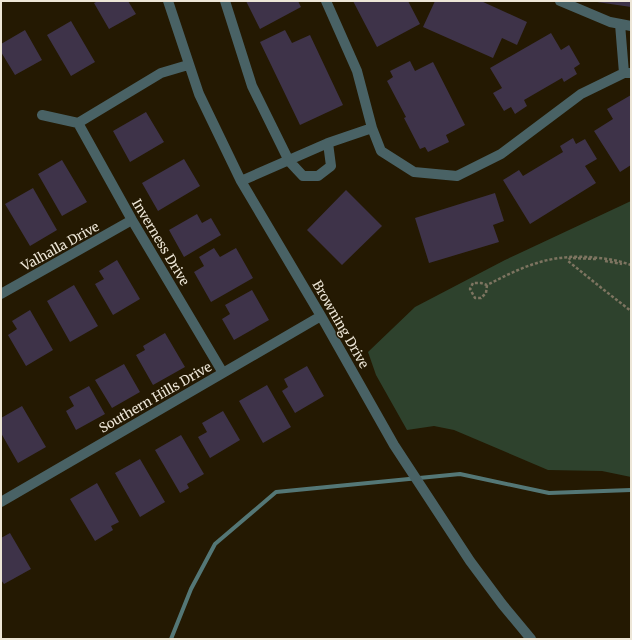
<svg xmlns="http://www.w3.org/2000/svg" width="632" height="640" font-family="Merriweather,serif">
<style>
.green{fill:#2e422d}
.lines{fill:none;stroke-linecap:round;stroke-linejoin:round}
.stream{stroke:#547776;stroke-width:4}
.building{fill:#3e3349}
.path{stroke:#7d7460;stroke-width:2.5;stroke-dasharray:3 2;stroke-linecap:butt}
.minor{stroke:#496265;stroke-width:10}
.labels{text-anchor:middle;stroke-width:3;stroke-linejoin:round;paint-order:stroke}
.street-label{font-size:13px;fill:#ede6d7;stroke:#241902}
</style>
<rect width="100%" height="100%" fill="#241902"/>
<path class="green" d="M 631,201 L 631,477 L 602,471 L 548,470 L 454,430 L 434,426 L 407,430 L 376,375 L 368,352 L 415,307 L 505,260 Z"/>
<g class="lines">
<path class="stream" d="M 171,639 L 191,589 L 215,544 L 276,492 L 460,474 L 549,493 L 631,490"/>
</g>
<path class="building" d="M 98,1 L 128,1 L 136,14 L 109,29 L 94,3 Z
M 246,1 L 298,1 L 301,7 L 260,29 Z
M 353,1 L 408,1 L 420,24 L 377,47 Z
M 435,1 L 481,1 L 527,22 L 517,45 L 502,38 L 493,58 L 423,27 Z
M 598,1 L 631,1 L 631,7 L 597,2 Z
M 71,21 L 95,62 L 71,76 L 47,35 Z
M 25,30 L 42,60 L 15,75 L 1,52 L 1,44 Z
M 285,30 L 292,43 L 310,35 L 343,105 L 300,125 L 260,42 Z
M 551,33 L 561,50 L 569,45 L 580,64 L 574,68 L 577,74 L 564,82 L 562,78 L 524,100 L 527,106 L 515,114 L 511,107 L 504,111 L 493,93 L 502,88 L 490,68 Z
M 410,61 L 415,71 L 433,62 L 465,125 L 446,135 L 449,142 L 428,152 L 425,147 L 420,149 L 404,118 L 406,117 L 387,81 L 393,77 L 390,71 Z
M 631,95 L 631,165 L 620,172 L 594,131 L 613,119 L 607,109 Z
M 146,112 L 164,142 L 130,162 L 113,131 Z
M 573,138 L 576,144 L 585,139 L 597,159 L 585,166 L 596,183 L 530,224 L 503,180 L 519,170 L 523,176 L 563,152 L 560,146 Z
M 184,159 L 200,186 L 158,211 L 142,183 Z
M 62,160 L 87,202 L 62,216 L 38,174 Z
M 33,188 L 57,230 L 30,246 L 5,204 Z
M 346,190 L 382,226 L 342,265 L 307,230 Z
M 495,193 L 504,221 L 493,225 L 499,242 L 429,263 L 415,218 Z
M 197,214 L 202,223 L 211,218 L 221,235 L 184,257 L 169,230 Z
M 214,248 L 220,257 L 236,248 L 253,278 L 211,302 L 194,272 L 204,266 L 199,257 Z
M 117,260 L 140,299 L 113,315 L 95,284 L 104,279 L 99,271 Z
M 74,285 L 98,326 L 70,342 L 47,301 Z
M 252,290 L 269,320 L 234,340 L 222,319 L 230,314 L 225,305 Z
M 30,310 L 53,350 L 26,366 L 8,335 L 17,329 L 12,321 Z
M 165,333 L 185,367 L 153,385 L 136,355 L 145,350 L 143,346 Z
M 124,364 L 140,392 L 112,408 L 95,380 Z
M 307,366 L 324,396 L 295,413 L 282,391 L 288,387 L 284,379 Z
M 267,385 L 291,427 L 263,443 L 239,401 Z
M 89,386 L 105,414 L 76,430 L 66,411 L 74,406 L 69,397 Z
M 22,406 L 46,447 L 18,463 L 1,433 L 1,418 Z
M 223,411 L 240,440 L 210,458 L 198,437 L 207,432 L 202,423 Z
M 181,435 L 204,474 L 187,484 L 189,488 L 180,493 L 155,450 Z
M 140,459 L 165,502 L 140,517 L 115,473 Z
M 97,483 L 119,522 L 111,526 L 113,530 L 95,541 L 70,499 Z
M 10,533 L 31,569 L 4,584 L 1,580 L 1,538 Z"/>
<g class="lines">
<path class="path" d="M 596,259 L 570,258 L 568,261 L 604,290 L 631,311
M 605,261 L 622,264
M 487,285 L 486,293 L 481,298 L 475,298 L 470,289 L 473,283 L 481,283 L 487,285 C 501,278 516,270 531,265 C 558,255 586,255 613,260 C 619,261 625,263 631,265"/>
<path class="minor" d="M 168,1 L 199,94 L 241,181 L 321,316 L 394,445 L 470,561 L 502,604 L 531,639
M 225,1 L 252,86 L 289,161 L 303,176 L 318,176 L 331,166 L 328,143
M 326,1 L 357,71 L 372,128 L 381,151 L 414,172 L 457,176 L 501,154 L 581,94 L 624,73 L 631,73
M 560,1 L 610,22 L 631,26
M 620,24 L 624,73
M 42,115 L 78,123
M 78,123 L 132,220 L 223,373
M 78,123 L 161,73 L 188,65
M 241,181 L 328,143 L 372,128
M 1,294 L 132,220
M 1,502 L 321,316"/>
</g>
<g class="labels">
<g class="street-label">
<text transform="translate(161 242) rotate(59)" y="5">Inverness Drive</text>
<text transform="translate(60 246) rotate(-29)" y="5">Valhalla Drive</text>
<text transform="translate(341 324) rotate(60)" y="5">Browning Drive</text>
<text transform="translate(155 397) rotate(-30)" y="5">Southern Hills Drive</text>
</g>
</g>
<rect width="632" height="640" fill="none" stroke="#ede6d7" stroke-width="4"/>
</svg>
